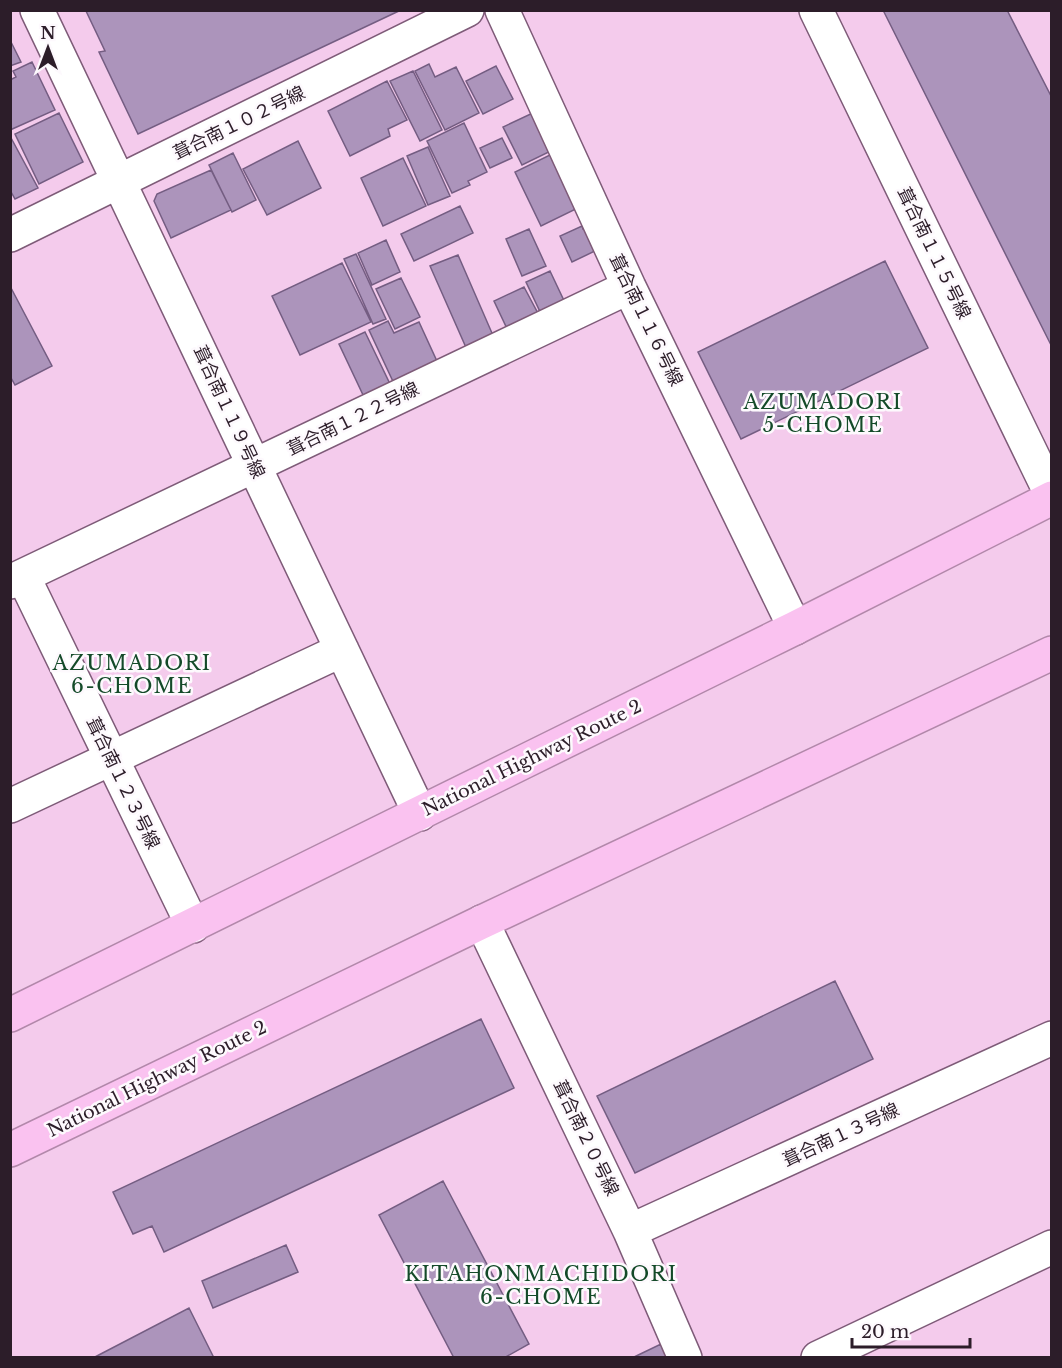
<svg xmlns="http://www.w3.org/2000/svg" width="1062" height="1368" font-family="'Libre Baskerville','Noto Sans JP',serif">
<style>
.building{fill:#ac94bb;stroke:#745d82;stroke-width:1.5}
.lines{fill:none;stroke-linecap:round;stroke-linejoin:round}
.street-casing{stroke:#7e5b78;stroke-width:36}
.secondary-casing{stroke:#7e5b78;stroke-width:36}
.highway-casing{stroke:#b288aa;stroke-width:36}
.street{stroke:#fff;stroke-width:33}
.secondary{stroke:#fff;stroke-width:33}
.highway{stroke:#fac2f0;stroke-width:33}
.labels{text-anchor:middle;stroke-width:5;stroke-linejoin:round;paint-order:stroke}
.street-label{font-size:18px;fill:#2c1d29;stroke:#fdf9fd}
.neighbourhood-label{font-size:20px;letter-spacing:1.5px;fill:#144a29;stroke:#fdf9fd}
</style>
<rect width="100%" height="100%" fill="#f4cbec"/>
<path class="building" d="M 401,10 L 138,134 L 99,52 L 105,51 L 86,11 Z
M 883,10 L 1007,10 L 1052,98 L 1052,347 Z
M 10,40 L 21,62 L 10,66 Z
M 32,62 L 55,110 L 10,130 L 10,80 L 16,77 L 13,71 Z
M 429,64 L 435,77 L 456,67 L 479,113 L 445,130 L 415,71 Z
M 496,66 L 513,99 L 483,114 L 466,81 Z
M 413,71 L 442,130 L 420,141 L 390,81 Z
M 387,81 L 407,120 L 388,129 L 390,136 L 350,156 L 328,111 Z
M 537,111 L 555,149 L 522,165 L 503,127 Z
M 59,113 L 83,162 L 39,184 L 15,134 Z
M 464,123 L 487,172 L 468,181 L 470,185 L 452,193 L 427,141 Z
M 10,136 L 38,188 L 15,199 L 10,190 Z
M 502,138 L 512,158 L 490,168 L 480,148 Z
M 298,141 L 321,188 L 267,215 L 243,169 Z
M 428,147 L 450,196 L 428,205 L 407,156 Z
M 233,153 L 256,200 L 232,212 L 209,165 Z
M 554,153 L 580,207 L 541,226 L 515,172 Z
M 403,158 L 426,206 L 383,226 L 361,178 Z
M 211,170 L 231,210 L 171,238 L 154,201 L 157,194 Z
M 460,206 L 473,233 L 414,261 L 401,234 Z
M 582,226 L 583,229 L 587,227 L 597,250 L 572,262 L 560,236 Z
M 529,229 L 546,266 L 522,276 L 506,239 Z
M 386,240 L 400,272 L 372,285 L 358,253 Z
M 356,254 L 386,319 L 373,324 L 344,259 Z
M 458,255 L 495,340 L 468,352 L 430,266 Z
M 885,261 L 928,348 L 741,439 L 698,352 Z
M 342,263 L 371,322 L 300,355 L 272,296 Z
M 550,271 L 567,307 L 543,318 L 526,282 Z
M 401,278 L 420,317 L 395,329 L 376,289 Z
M 10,286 L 52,366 L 15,385 L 10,376 Z
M 524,287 L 541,319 L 510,335 L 494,301 Z
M 388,321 L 394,333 L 419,322 L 441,370 L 397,390 L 369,330 Z
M 365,332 L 390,384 L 364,397 L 339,344 Z
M 835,981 L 873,1059 L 635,1173 L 597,1096 Z
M 481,1019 L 514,1088 L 164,1252 L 152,1226 L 133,1234 L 113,1192 Z
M 443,1181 L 529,1344 L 504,1358 L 454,1358 L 379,1215 Z
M 286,1245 L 298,1272 L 213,1308 L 202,1281 Z
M 189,1308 L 214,1358 L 93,1358 Z
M 661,1344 L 668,1358 L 632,1358 Z"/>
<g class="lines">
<defs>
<path id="street" d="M 37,10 L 420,814
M 502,10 L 629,287 L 795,628
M 10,235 L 467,10
M 23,576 L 193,926
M 10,582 L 629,287
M 10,806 L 342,650
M 482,922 L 630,1231 L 685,1358
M 630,1231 L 1052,1038
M 818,1358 L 1052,1247"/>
<path id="secondary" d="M 816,10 L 1052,496"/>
<path id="highway" d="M 10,1015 L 795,628 L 1052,498
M 10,1150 L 482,922 L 1052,653"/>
</defs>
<use href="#street" class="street-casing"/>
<use href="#secondary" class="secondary-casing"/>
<use href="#highway" class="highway-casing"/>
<use href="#street" class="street"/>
<use href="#secondary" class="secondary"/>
<use href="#highway" class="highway"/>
</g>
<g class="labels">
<g class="street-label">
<text transform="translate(239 123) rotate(-26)" y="6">葺合南１０２号線</text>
<text transform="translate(934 253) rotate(64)" y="6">葺合南１１５号線</text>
<text transform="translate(646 320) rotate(64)" y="6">葺合南１１６号線</text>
<text transform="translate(229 412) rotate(65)" y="6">葺合南１１９号線</text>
<text transform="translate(353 419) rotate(-26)" y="6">葺合南１２２号線</text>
<text transform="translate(532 758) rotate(-26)" y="6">National Highway Route 2</text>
<text transform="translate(123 783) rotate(64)" y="6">葺合南１２３号線</text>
<text transform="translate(157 1079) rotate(-26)" y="6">National Highway Route 2</text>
<text transform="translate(841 1135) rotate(-25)" y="6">葺合南１３号線</text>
<text transform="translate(586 1138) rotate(64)" y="6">葺合南２０号線</text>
</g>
<g class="neighbourhood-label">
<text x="823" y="409">AZUMADORI<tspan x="823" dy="23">5-CHOME</tspan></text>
<text x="132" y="670">AZUMADORI<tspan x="132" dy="23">6-CHOME</tspan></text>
<text x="541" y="1281">KITAHONMACHIDORI<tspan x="541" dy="23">6-CHOME</tspan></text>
</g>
</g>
<rect width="1062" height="1368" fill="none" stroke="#2c1d29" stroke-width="24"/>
<g transform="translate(48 48)" stroke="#fdf9fd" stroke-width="4.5" paint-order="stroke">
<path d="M0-4.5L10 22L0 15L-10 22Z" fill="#2c1d29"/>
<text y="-9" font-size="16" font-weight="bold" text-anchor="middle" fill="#2c1d29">N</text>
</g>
<path d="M852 1338v9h118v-9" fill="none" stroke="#2c1d29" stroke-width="3"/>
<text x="861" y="1338" font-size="18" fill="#2c1d29" stroke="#fdf9fd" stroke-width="4.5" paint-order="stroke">20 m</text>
</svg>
